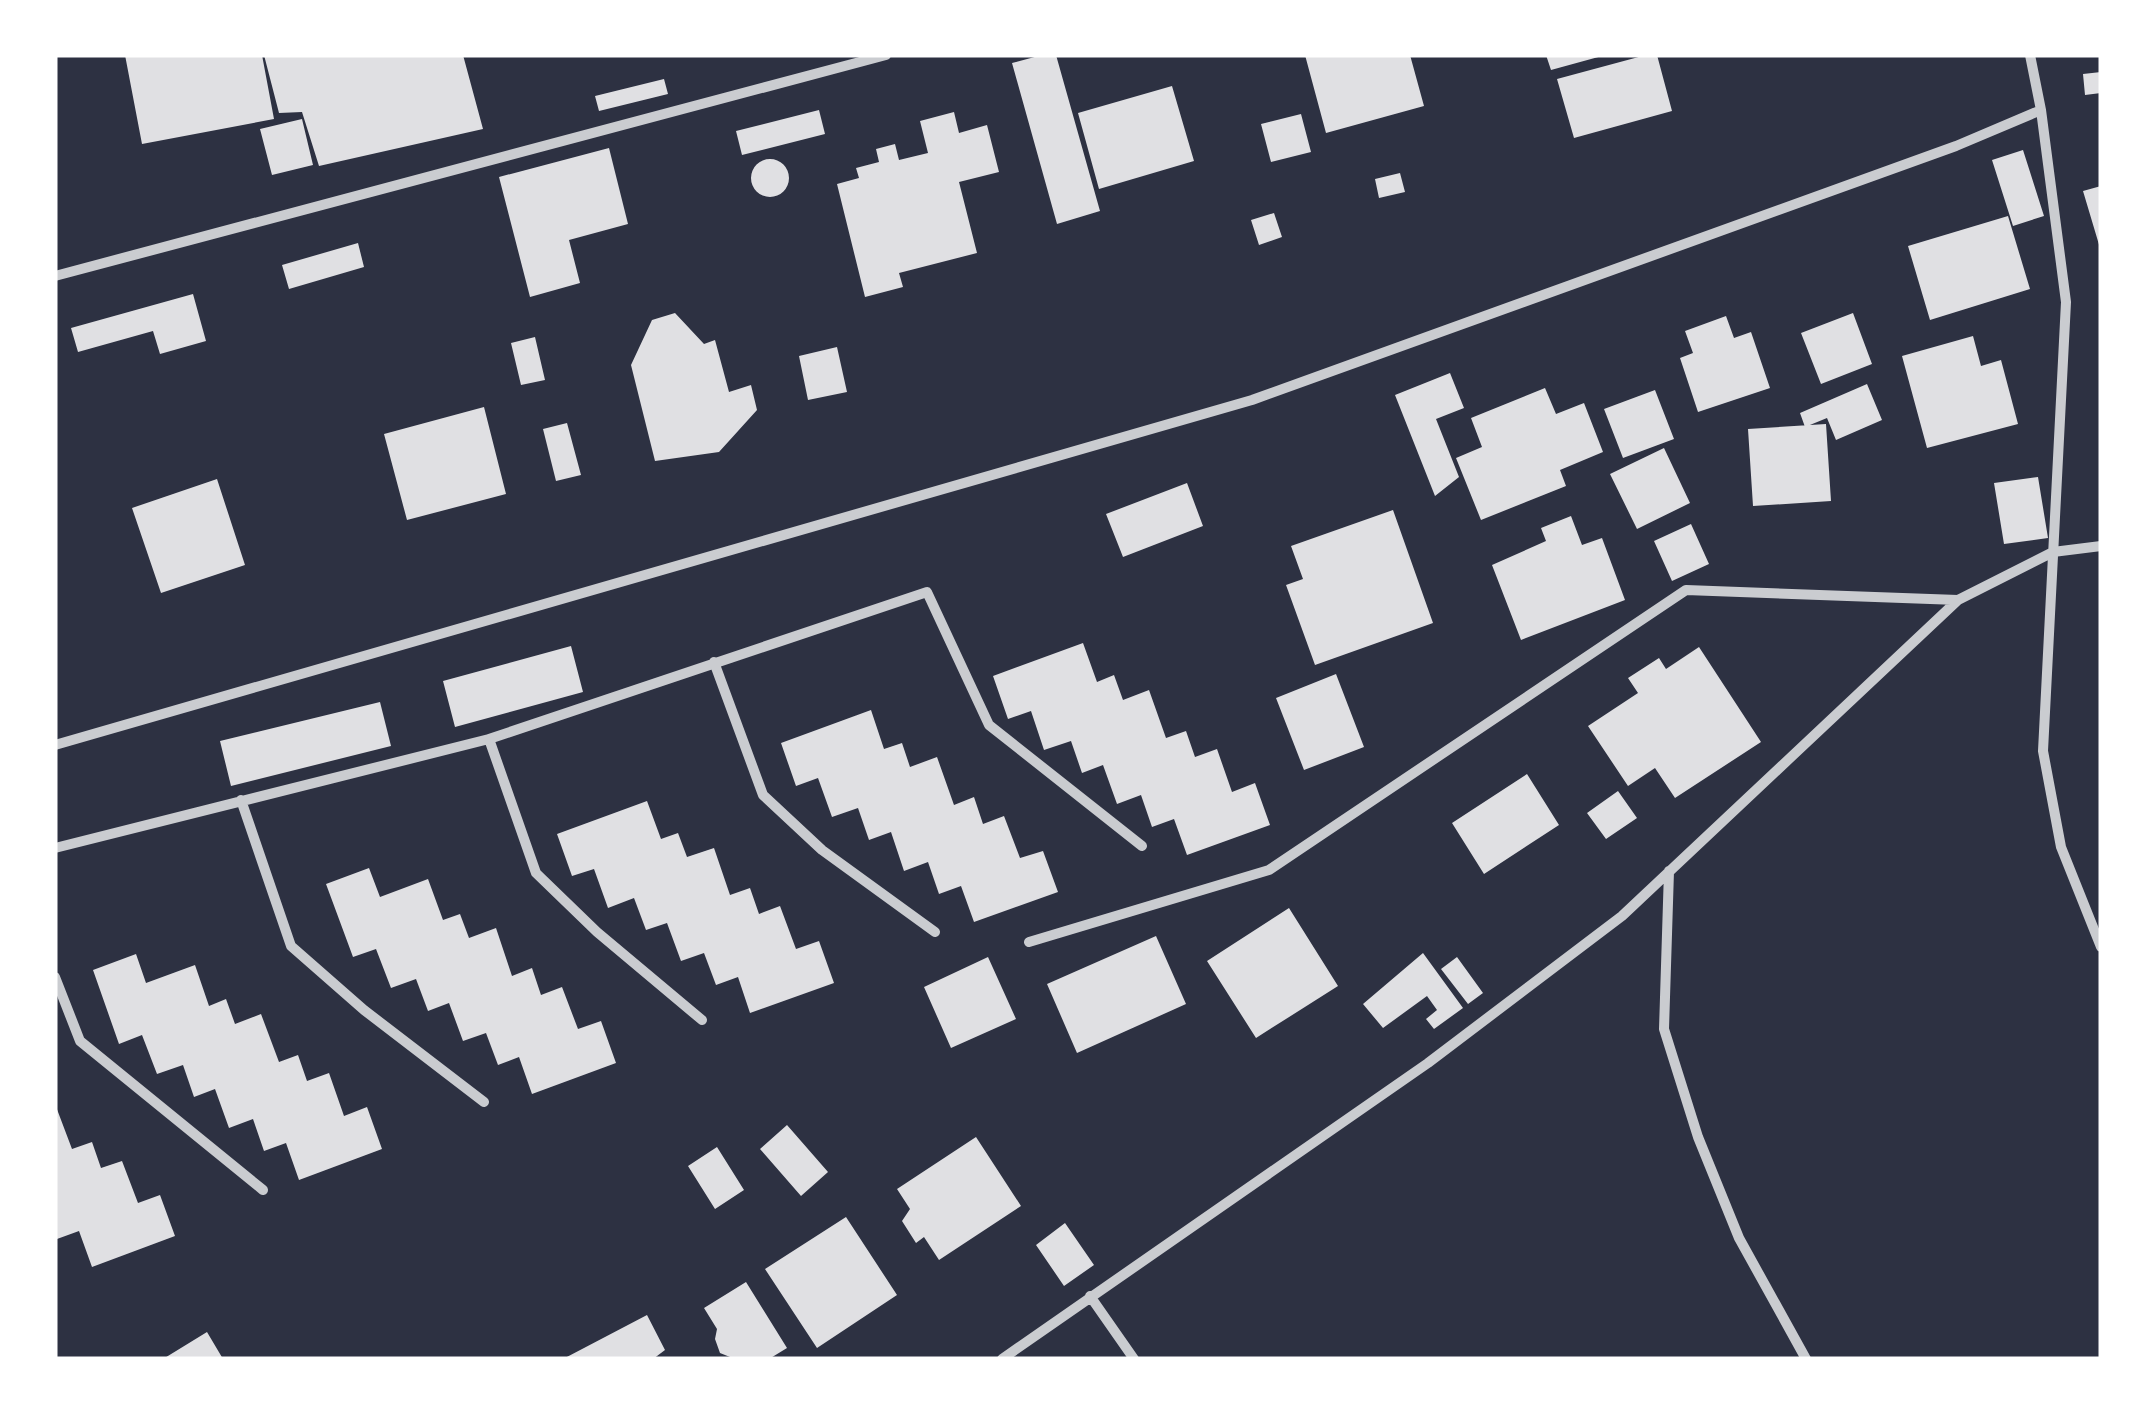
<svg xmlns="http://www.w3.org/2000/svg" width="2156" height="1414" font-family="'Open Sans',sans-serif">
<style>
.building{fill:#e0e0e3}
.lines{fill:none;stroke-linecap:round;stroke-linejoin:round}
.minor{stroke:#caccd0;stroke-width:10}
</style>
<rect width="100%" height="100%" fill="#2d3142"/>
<path class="building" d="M 125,55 L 262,55 L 274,119 L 142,144 Z
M 264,55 L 463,55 L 483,129 L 319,166 L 302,112 L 279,113 Z
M 1042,55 L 1056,55 L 1100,211 L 1057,224 L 1012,63 Z
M 1305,55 L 1410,55 L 1424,106 L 1326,133 Z
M 1546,55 L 1602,55 L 1602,56 L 1551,70 Z
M 1646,55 L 1657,55 L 1672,111 L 1574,138 L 1557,79 Z
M 2101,72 L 2101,93 L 2085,95 L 2083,74 Z
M 664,79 L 668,94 L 599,111 L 595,96 Z
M 1172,86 L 1194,161 L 1099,189 L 1078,113 Z
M 819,110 L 825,134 L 742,155 L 736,131 Z
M 954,112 L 959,133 L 987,125 L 999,172 L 959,182 L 977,253 L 899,273 L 903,287 L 865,297 L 837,184 L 859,178 L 856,168 L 879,162 L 876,149 L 895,144 L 899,160 L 928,153 L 920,121 Z
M 1301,114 L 1311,152 L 1271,162 L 1261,124 Z
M 302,119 L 313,165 L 272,175 L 260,129 Z
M 609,148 L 628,224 L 569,240 L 580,283 L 530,297 L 499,177 Z
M 2023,150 L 2044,216 L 2013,226 L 1992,160 Z
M751 178a19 19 0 1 1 38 0a19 19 0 1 1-38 0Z
M 1400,173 L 1405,192 L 1379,198 L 1375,179 Z
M 2101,186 L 2101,248 L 2100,248 L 2083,191 Z
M 1274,213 L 1282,237 L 1259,245 L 1251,220 Z
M 2008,216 L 2030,289 L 1930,320 L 1908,246 Z
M 358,243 L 364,267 L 289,289 L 282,265 Z
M 193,294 L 206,341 L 160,354 L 153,331 L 78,352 L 71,328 Z
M 675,313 L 704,344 L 715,340 L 729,392 L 751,385 L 757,410 L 719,452 L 655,461 L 631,365 L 652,320 Z
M 1853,313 L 1872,364 L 1821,384 L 1801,333 Z
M 1726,316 L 1734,338 L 1751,332 L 1770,388 L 1698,412 L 1680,358 L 1693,353 L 1685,331 Z
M 1973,336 L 1981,366 L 2001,360 L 2018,424 L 1927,448 L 1902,356 Z
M 535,337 L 545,380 L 521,385 L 511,343 Z
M 837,347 L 847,392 L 808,400 L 799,356 Z
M 1450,373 L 1464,408 L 1436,419 L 1459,477 L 1435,496 L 1395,395 Z
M 1867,384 L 1882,420 L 1836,440 L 1827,418 L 1805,427 L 1800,413 Z
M 1545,388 L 1556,414 L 1584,403 L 1603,452 L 1560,470 L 1566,486 L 1481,520 L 1456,458 L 1482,447 L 1471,418 Z
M 1655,390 L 1674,439 L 1623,458 L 1604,409 Z
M 484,407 L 506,494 L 407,520 L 384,434 Z
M 567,423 L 581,475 L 556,481 L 543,429 Z
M 1826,424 L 1831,501 L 1753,506 L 1748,429 Z
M 1664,448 L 1690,503 L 1637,529 L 1610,474 Z
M 2038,477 L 2048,538 L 2004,544 L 1994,483 Z
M 217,479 L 245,565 L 161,593 L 132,508 Z
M 1187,483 L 1203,526 L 1123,557 L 1106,514 Z
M 1393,510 L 1433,623 L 1315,665 L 1286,585 L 1303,579 L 1291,546 Z
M 1571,516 L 1582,545 L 1602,538 L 1625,600 L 1521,640 L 1492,565 L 1546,541 L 1541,528 Z
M 1691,524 L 1709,564 L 1672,581 L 1654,541 Z
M 1083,643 L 1097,682 L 1114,675 L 1123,700 L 1149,690 L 1166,738 L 1186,731 L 1195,757 L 1217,749 L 1232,792 L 1255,783 L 1270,825 L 1187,855 L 1174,819 L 1152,827 L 1141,795 L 1117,804 L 1103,765 L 1082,773 L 1071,741 L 1044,750 L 1031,711 L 1008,719 L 993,676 Z
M 571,646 L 583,692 L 455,727 L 443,681 Z
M 1699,647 L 1761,742 L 1675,798 L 1655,768 L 1628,786 L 1588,726 L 1638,693 L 1628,678 L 1659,658 L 1666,669 Z
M 1336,674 L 1364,747 L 1304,770 L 1276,698 Z
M 380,702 L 391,746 L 231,786 L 220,741 Z
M 871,710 L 884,749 L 902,743 L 910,767 L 937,757 L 954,805 L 974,797 L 983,824 L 1004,816 L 1020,858 L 1043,851 L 1058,892 L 974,922 L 961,886 L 939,894 L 928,862 L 904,871 L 891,832 L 869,840 L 858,808 L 832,817 L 818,778 L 796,786 L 781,743 Z
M 1527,774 L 1559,825 L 1484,874 L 1452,823 Z
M 1618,791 L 1637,818 L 1606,839 L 1587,813 Z
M 647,801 L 661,839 L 678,833 L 687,857 L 714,848 L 730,895 L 750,888 L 759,914 L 780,906 L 796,949 L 819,941 L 834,983 L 750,1013 L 738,977 L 716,985 L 704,953 L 681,961 L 667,923 L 646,930 L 634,898 L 608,908 L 594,869 L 572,876 L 557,834 Z
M 369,868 L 380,897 L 428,879 L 443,920 L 460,914 L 469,938 L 496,928 L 512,976 L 532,968 L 541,995 L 562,987 L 578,1029 L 601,1021 L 616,1063 L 532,1094 L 519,1057 L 498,1065 L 486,1033 L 463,1041 L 449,1003 L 428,1011 L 416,979 L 391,988 L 376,949 L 353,957 L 326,884 Z
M 1289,908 L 1338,986 L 1256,1038 L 1207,961 Z
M 1156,936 L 1186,1004 L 1077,1053 L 1047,984 Z
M 1423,953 L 1463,1008 L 1434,1029 L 1426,1019 L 1437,1010 L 1427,996 L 1383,1028 L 1363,1004 Z
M 136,954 L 146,983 L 195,965 L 209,1006 L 226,999 L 235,1024 L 261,1014 L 279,1062 L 298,1055 L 307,1081 L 329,1073 L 344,1116 L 367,1107 L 382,1149 L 299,1180 L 286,1143 L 264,1151 L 253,1119 L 229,1128 L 215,1089 L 194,1097 L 183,1065 L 157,1074 L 142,1035 L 119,1044 L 93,970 Z
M 988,957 L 1016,1019 L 951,1048 L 924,987 Z
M 1457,957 L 1483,993 L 1468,1004 L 1441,969 Z
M 55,1104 L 72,1149 L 92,1142 L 101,1168 L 122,1161 L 138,1203 L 160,1195 L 175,1236 L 92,1267 L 79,1231 L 57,1239 Z
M 787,1125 L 828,1172 L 801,1196 L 760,1149 Z
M 976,1137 L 1021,1206 L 939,1260 L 924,1237 L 916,1243 L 902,1221 L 910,1209 L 897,1189 Z
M 717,1147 L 744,1190 L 715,1209 L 688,1166 Z
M 846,1217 L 897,1295 L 817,1348 L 765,1269 Z
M 1065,1223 L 1094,1265 L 1064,1286 L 1036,1245 Z
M 746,1282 L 787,1348 L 769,1359 L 735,1359 L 720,1353 L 715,1339 L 717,1329 L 704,1308 Z
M 647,1315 L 665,1350 L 653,1359 L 563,1359 Z
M 207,1332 L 223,1359 L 163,1359 Z"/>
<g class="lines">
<path class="minor" d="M 2030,55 L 2041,110 L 2066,302 L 2043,751 L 2061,847 L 2101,947
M 55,276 L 886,55
M 714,662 L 763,795 L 822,850 L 935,932
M 489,739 L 536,873 L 597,932 L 702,1020
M 55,745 L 1252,400 L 1956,146 L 2041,110
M 241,800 L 291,946 L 364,1010 L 484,1102
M 55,848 L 489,739 L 927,592 L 989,725 L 1142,846
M 1669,871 L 1664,1029 L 1698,1137 L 1739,1238 L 1806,1359
M 1029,942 L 1269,870 L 1686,590 L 1958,600
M 55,977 L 80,1041 L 263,1190
M 1090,1296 L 1134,1359
M 1002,1359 L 1428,1063 L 1622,916 L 1958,600 L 2053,552 L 2101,546"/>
</g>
<rect width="2156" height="1414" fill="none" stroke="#ffffff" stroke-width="115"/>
</svg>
